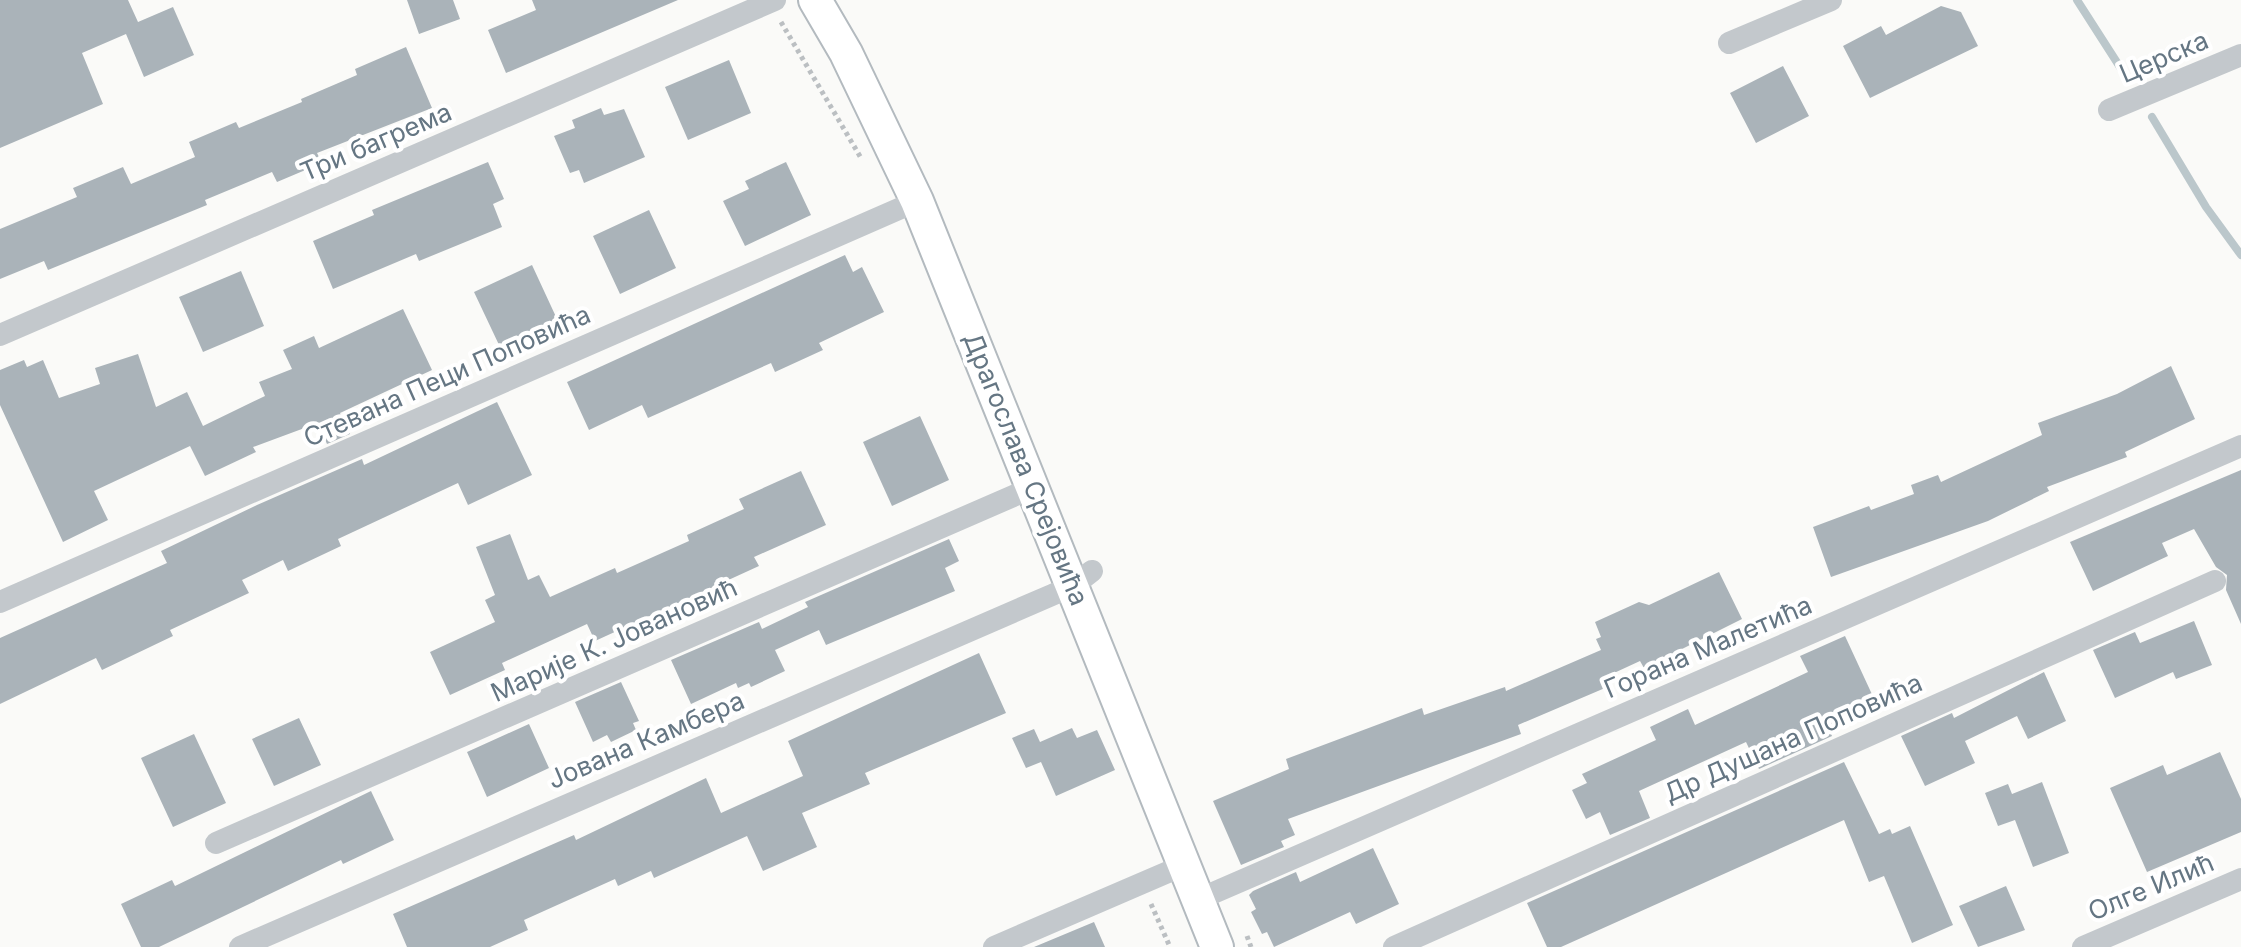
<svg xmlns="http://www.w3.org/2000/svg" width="2241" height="947" font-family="Inter,sans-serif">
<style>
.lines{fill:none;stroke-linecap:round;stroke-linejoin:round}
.stream{stroke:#bbc7cb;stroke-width:8}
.building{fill:#aab3b9}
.secondary-casing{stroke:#b3babf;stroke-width:36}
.path{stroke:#bbbfc2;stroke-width:5;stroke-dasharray:4 4;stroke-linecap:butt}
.street{stroke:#c3c8cc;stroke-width:22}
.secondary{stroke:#fff;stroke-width:32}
.labels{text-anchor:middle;stroke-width:8;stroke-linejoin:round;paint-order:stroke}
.street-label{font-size:26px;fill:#657683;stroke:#fff}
</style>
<rect width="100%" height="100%" fill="#fafaf8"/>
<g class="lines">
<path class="stream" d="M 2077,0 L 2127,78
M 2152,117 L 2206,207 L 2241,255"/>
</g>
<path class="building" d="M 0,0 L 128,0 L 138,22 L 173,7 L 194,55 L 144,77 L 126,34 L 82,53 L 103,104 L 0,148 Z
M 407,0 L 453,0 L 460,19 L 419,34 Z
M 532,0 L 678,0 L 506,73 L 488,30 L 536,10 Z
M 1941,6 L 1961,12 L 1978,46 L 1870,98 L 1843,46 L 1881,26 L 1886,35 Z
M 406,47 L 432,108 L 317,153 L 322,163 L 277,182 L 272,172 L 205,200 L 207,205 L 48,270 L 44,261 L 0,279 L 0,229 L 77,197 L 73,188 L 123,167 L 131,184 L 195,157 L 189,142 L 236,122 L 239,128 L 302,102 L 301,99 L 357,75 L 355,69 Z
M 729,60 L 751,113 L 688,140 L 665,87 Z
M 1783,66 L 1809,116 L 1756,143 L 1730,93 Z
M 601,108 L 604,115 L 624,109 L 645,157 L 584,183 L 579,170 L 570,173 L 554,136 L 575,128 L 572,120 Z
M 488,162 L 504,199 L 493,204 L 502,227 L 419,261 L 416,254 L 333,289 L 313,241 L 374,215 L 372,210 Z
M 786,162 L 811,215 L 745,246 L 723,201 L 749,189 L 745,181 Z
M 649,210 L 676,268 L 620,294 L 593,236 Z
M 845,255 L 853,272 L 862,267 L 884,312 L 819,343 L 823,350 L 775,372 L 771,363 L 648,418 L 642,405 L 589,430 L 567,382 Z
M 532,265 L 557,319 L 500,347 L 474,292 Z
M 241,271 L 264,326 L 203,352 L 179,297 Z
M 403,309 L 432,370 L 340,413 L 350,434 L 327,444 L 318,423 L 253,447 L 256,452 L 205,476 L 190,446 L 94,491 L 108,520 L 63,542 L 0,405 L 0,370 L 24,360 L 27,367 L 43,360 L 59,398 L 100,384 L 95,368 L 138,354 L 156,407 L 187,392 L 203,426 L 265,396 L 259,382 L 292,369 L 283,350 L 314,336 L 319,348 Z
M 2171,366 L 2195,419 L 2125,452 L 2127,457 L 2047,487 L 2049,491 L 1988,521 L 1831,577 L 1813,527 L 1869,506 L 1871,510 L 1914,494 L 1911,485 L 1938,475 L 1941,482 L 2042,435 L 2038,423 L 2117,394 Z
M 497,402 L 532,475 L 468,505 L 458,483 L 338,539 L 341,546 L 288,571 L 283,560 L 242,580 L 249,593 L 170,630 L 173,636 L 102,670 L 96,658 L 0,704 L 0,638 L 167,563 L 161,551 L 257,505 L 362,459 L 364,465 Z
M 920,416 L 949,480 L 892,506 L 863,442 Z
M 2241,470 L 2241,624 L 2226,590 L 2227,575 L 2216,567 L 2194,529 L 2162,543 L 2168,556 L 2093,591 L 2070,542 Z
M 801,471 L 826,525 L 754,557 L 759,566 L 595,641 L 587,624 L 502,663 L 505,670 L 450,695 L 430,652 L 495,622 L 485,600 L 495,595 L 476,547 L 510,534 L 528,580 L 539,575 L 550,597 L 615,568 L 617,573 L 689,541 L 687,535 L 744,509 L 739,499 Z
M 949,539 L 959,561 L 945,568 L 955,591 L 826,645 L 819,630 L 775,650 L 785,671 L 751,687 L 749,683 L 738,688 L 736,683 L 691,704 L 671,660 L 759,622 L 762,629 L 808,607 L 805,602 Z
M 1719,572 L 1742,619 L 1644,668 L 1640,661 L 1601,679 L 1605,688 L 1518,725 L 1521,734 L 1288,819 L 1295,835 L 1281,841 L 1284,847 L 1241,865 L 1213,801 L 1289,769 L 1286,759 L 1422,708 L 1424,715 L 1505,687 L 1506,691 L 1601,650 L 1596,639 L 1601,637 L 1595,622 L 1639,602 L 1649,605 Z
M 2194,621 L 2212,665 L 2176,679 L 2173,672 L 2115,698 L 2093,650 L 2135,632 L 2140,643 Z
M 1845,636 L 1876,703 L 1828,726 L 1832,736 L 1759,769 L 1746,742 L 1639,791 L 1650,818 L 1610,835 L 1600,812 L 1586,819 L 1572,790 L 1587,783 L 1582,774 L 1656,740 L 1650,727 L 1688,709 L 1695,725 L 1808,672 L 1800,656 Z
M 979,653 L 1006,713 L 865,773 L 870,784 L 802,813 L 817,847 L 763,871 L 747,836 L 654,878 L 651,871 L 618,886 L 615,879 L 524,920 L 528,930 L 490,947 L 407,947 L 393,914 L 574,835 L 576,840 L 706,778 L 721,813 L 803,776 L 788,741 Z
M 2044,672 L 2066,721 L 2028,739 L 2017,716 L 1965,741 L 1975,763 L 1925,786 L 1901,736 L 1952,713 L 1954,718 Z
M 621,682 L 639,721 L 633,723 L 636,730 L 611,742 L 607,735 L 593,742 L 575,702 Z
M 299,718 L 321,765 L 274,786 L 252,739 Z
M 529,724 L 549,768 L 487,797 L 467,752 Z
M 1072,728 L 1077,738 L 1097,730 L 1115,770 L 1056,796 L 1041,762 L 1026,768 L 1012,738 L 1034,729 L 1040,742 Z
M 194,734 L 226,803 L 173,827 L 141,758 Z
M 2220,752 L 2241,799 L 2241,832 L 2147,872 L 2110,788 L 2163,765 L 2167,775 Z
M 1844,762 L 1879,834 L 1890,829 L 1892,834 L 1910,826 L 1953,925 L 1912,943 L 1884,876 L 1869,882 L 1844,820 L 1561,947 L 1547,947 L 1527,903 Z
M 2042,782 L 2069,853 L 2033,867 L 2015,820 L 1998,826 L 1985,793 L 2008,784 L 2012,794 Z
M 371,791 L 394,840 L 343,864 L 341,860 L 159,947 L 141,947 L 121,904 L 172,880 L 175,886 Z
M 1373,848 L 1399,904 L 1356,924 L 1350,912 L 1274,947 L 1267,932 L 1262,934 L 1251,912 L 1256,909 L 1249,895 L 1253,891 L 1296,872 L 1300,882 Z
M 2006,886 L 2025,930 L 1978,947 L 1959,906 Z
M 1094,922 L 1105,947 L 1034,947 Z"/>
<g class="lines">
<defs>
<path id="secondary" d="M 815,0 L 846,53 L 917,201 L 1217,947"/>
</defs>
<use href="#secondary" class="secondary-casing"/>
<path class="path" d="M 781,22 L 861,158
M 1151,904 L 1170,947
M 1247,936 L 1251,947"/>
<path class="street" d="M 1729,43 L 1831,0
M 2109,110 L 2241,55
M 0,335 L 775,0
M 0,602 L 917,201
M 216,843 L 1034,487
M 1197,900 L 2241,446
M 240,947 L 1052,595 L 1074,585 L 1092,571
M 994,947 L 1182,866
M 1394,947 L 2215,581
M 2083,947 L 2241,879"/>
<use href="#secondary" class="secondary"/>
</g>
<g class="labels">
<g class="street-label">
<text transform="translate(2164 57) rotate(-23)" y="9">Церска</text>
<text transform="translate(376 142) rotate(-23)" y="9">Три багрема</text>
<text transform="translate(447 376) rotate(-24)" y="9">Стевана Пеци Поповића</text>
<text transform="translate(1026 469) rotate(68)" y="9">Драгослава Срејовића</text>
<text transform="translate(614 640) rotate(-24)" y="9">Марије К. Јовановић</text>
<text transform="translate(1708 647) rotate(-23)" y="9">Горана Малетића</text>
<text transform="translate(1793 738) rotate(-24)" y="9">Др Душана Поповића</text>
<text transform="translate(646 740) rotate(-23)" y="9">Јована Камбера</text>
<text transform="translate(2151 887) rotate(-23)" y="9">Олге Илић</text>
</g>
</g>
</svg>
